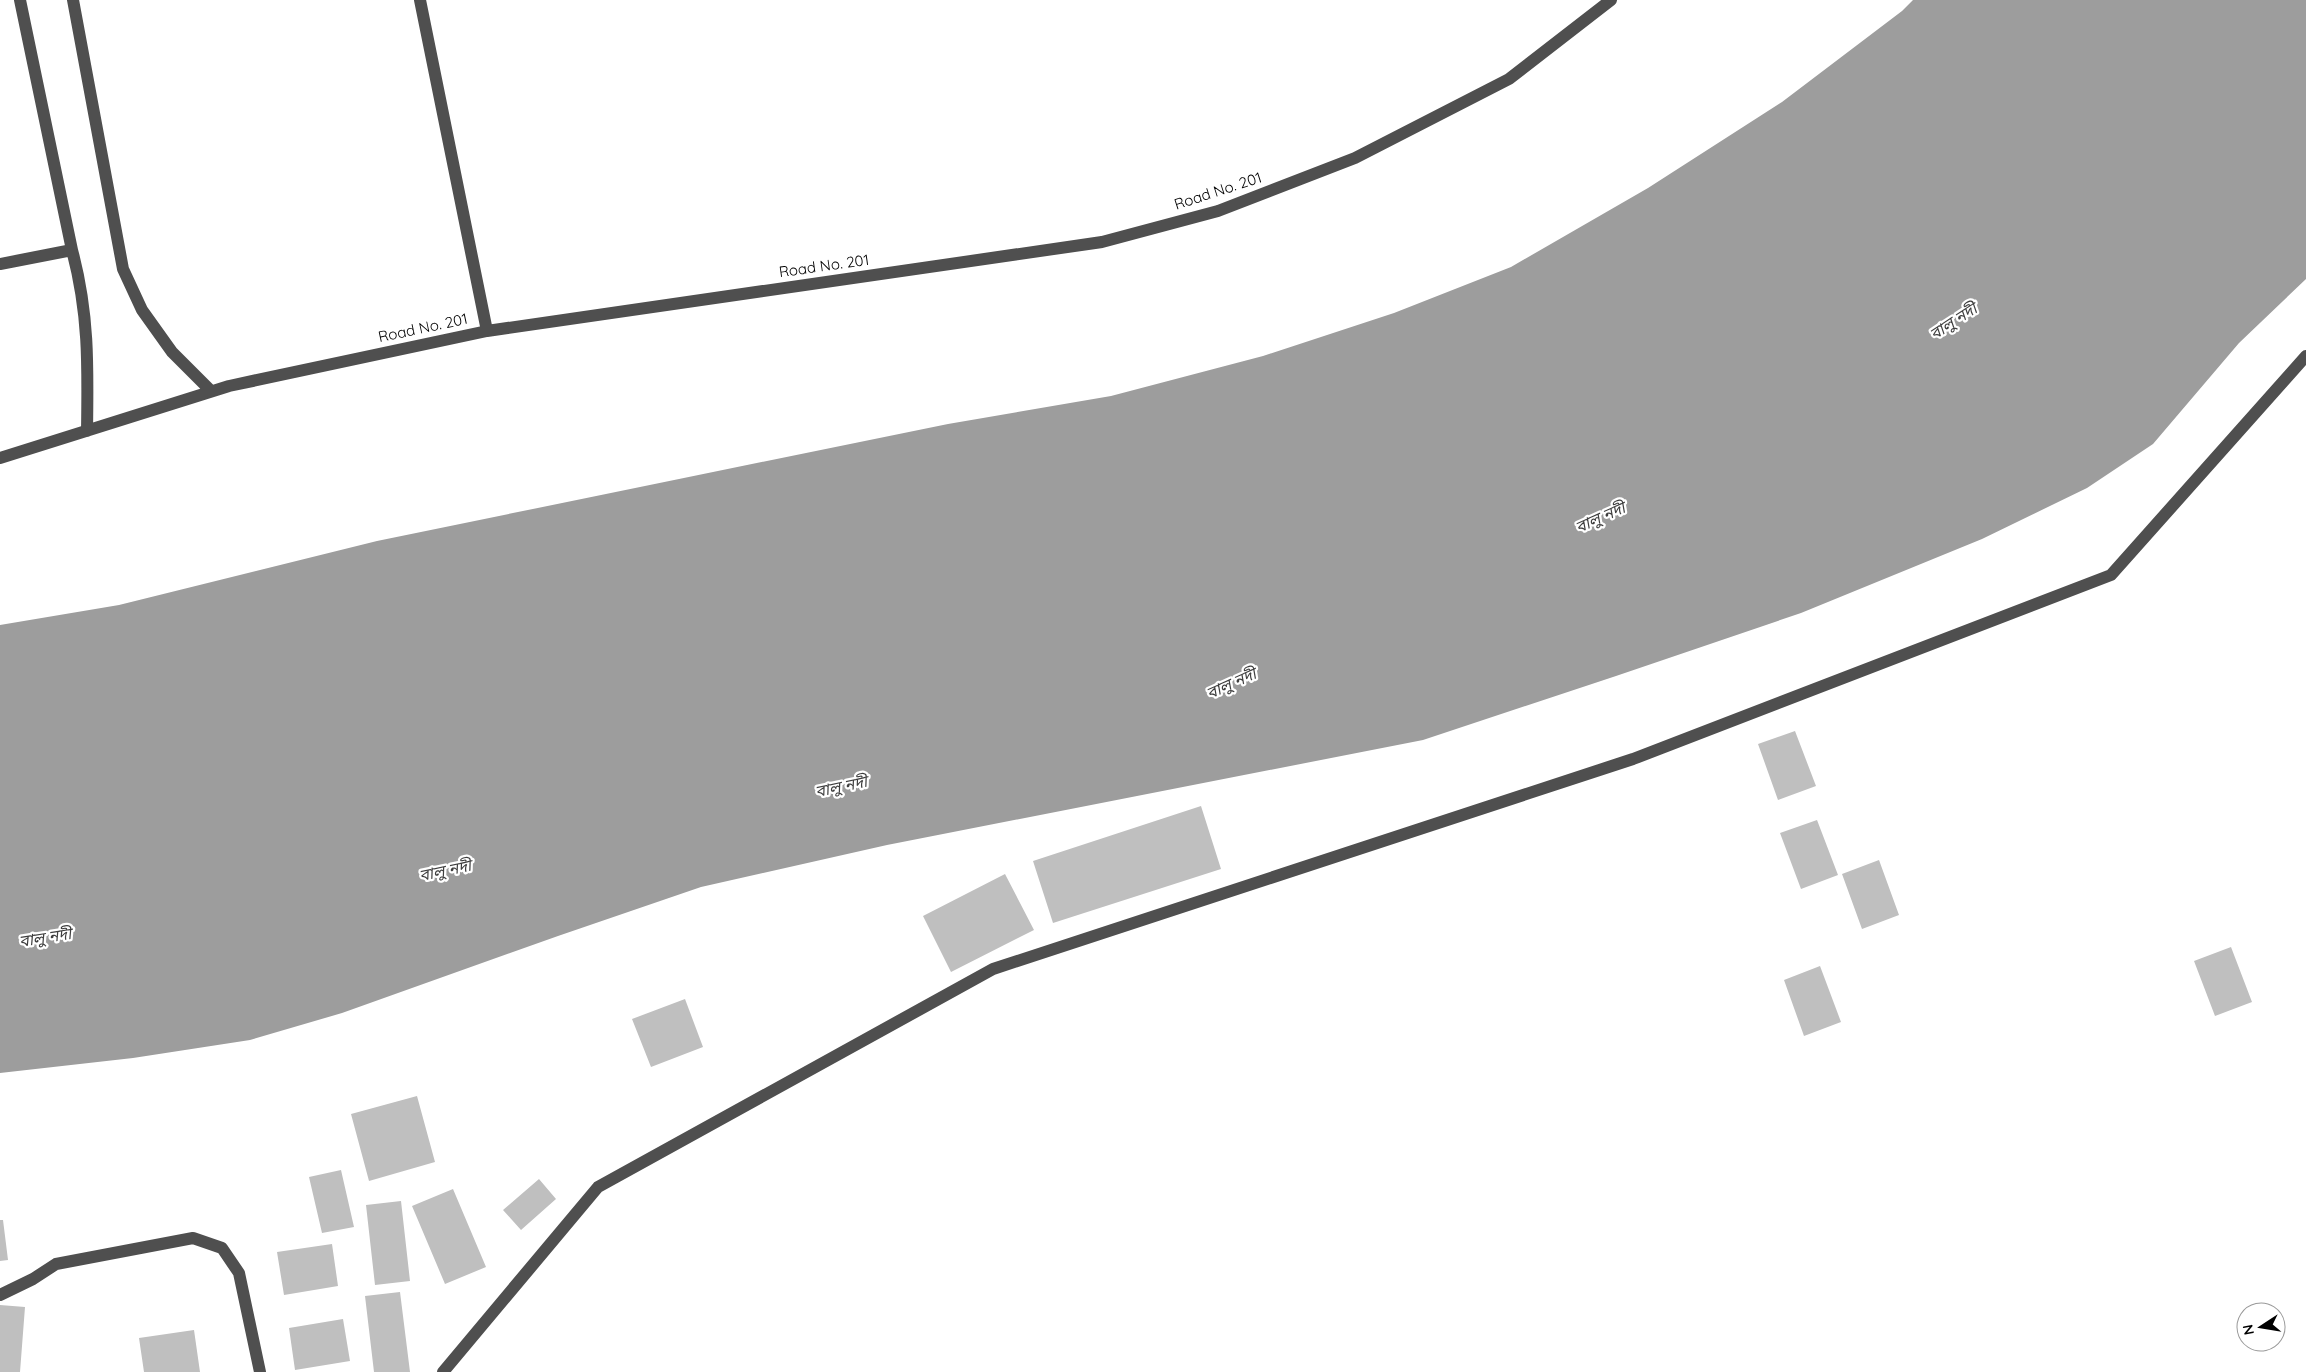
<svg xmlns="http://www.w3.org/2000/svg" width="2306" height="1372" font-family="Quicksand,'Noto Sans Bengali',sans-serif">
<style>
.water{fill:#9d9d9d}
.building{fill:#bfbfbf}
.lines{fill:none;stroke-linecap:round;stroke-linejoin:round}
.minor{stroke:#4f4f4f;stroke-width:12}
.labels{text-anchor:middle;stroke-width:4.5;stroke-linejoin:round;paint-order:stroke}
.street-label{font-size:15px;fill:#000;stroke:#fff}
.water-label{font-size:16px;font-style:italic;fill:#3e3e3e;stroke:#fff}
</style>
<rect width="100%" height="100%" fill="#fff"/>
<path class="water" d="M 1913,0 L 2306,0 L 2306,279 L 2239,343 L 2153,444 L 2087,488 L 1982,539 L 1801,613 L 1616,676 L 1423,740 L 887,845 L 701,887 L 558,936 L 342,1013 L 250,1040 L 133,1058 L 0,1073 L 0,625 L 119,605 L 377,541 L 679,479 L 948,424 L 1111,396 L 1263,356 L 1394,313 L 1511,267 L 1648,188 L 1782,102 L 1902,11 Z"/>
<path class="building" d="M 1795,731 L 1816,786 L 1778,800 L 1758,744 Z
M 1201,806 L 1221,869 L 1053,923 L 1033,861 Z
M 1817,820 L 1838,875 L 1801,889 L 1780,833 Z
M 1879,860 L 1899,915 L 1862,929 L 1842,874 Z
M 1005,874 L 1034,930 L 951,972 L 923,916 Z
M 2231,947 L 2252,1002 L 2215,1016 L 2194,961 Z
M 1820,966 L 1841,1022 L 1804,1036 L 1784,980 Z
M 685,999 L 703,1047 L 651,1067 L 632,1019 Z
M 417,1096 L 435,1162 L 369,1181 L 351,1114 Z
M 341,1170 L 354,1227 L 322,1233 L 309,1177 Z
M 539,1179 L 556,1199 L 521,1230 L 503,1210 Z
M 453,1189 L 486,1267 L 445,1284 L 412,1206 Z
M 401,1201 L 410,1281 L 375,1285 L 366,1205 Z
M 0,1220 L 3,1220 L 8,1260 L 0,1261 Z
M 332,1244 L 338,1286 L 284,1295 L 277,1252 Z
M 400,1292 L 410,1372 L 374,1372 L 365,1296 Z
M 0,1305 L 25,1307 L 20,1372 L 0,1372 Z
M 343,1319 L 350,1361 L 295,1370 L 289,1328 Z
M 194,1330 L 200,1372 L 144,1372 L 139,1338 Z"/>
<g class="lines">
<path class="minor" d="M 20,0 L 72,250 C 89,313 88,366 87,431
M 73,0 L 123,269 L 142,310 L 172,352 L 211,391
M 420,0 L 487,331
M 0,264 L 72,250
M 0,458 L 229,386 L 487,331 L 1102,242 L 1218,211 L 1355,158 L 1509,79 L 1611,0
M 0,1295 L 33,1279 L 56,1264 L 193,1238 L 222,1248 L 239,1273 L 260,1372
M 443,1372 L 598,1187 L 993,969 L 1633,759 L 2111,575 L 2306,356"/>
</g>
<g class="labels">
<g class="street-label">
<text transform="translate(1218 191) rotate(-18)" y="5">Road No. 201</text>
<text transform="translate(824 266) rotate(-8)" y="5">Road No. 201</text>
<text transform="translate(423 328) rotate(-12)" y="5">Road No. 201</text>
</g>
<g class="water-label">
<text transform="translate(1953 321) rotate(-33)" y="6">বালু নদী</text>
<text transform="translate(1600 517) rotate(-24)" y="6">বালু নদী</text>
<text transform="translate(1231 683) rotate(-24)" y="6">বালু নদী</text>
<text transform="translate(841 786) rotate(-12)" y="6">বালু নদী</text>
<text transform="translate(445 870) rotate(-12)" y="6">বালু নদী</text>
<text transform="translate(45 937) rotate(-9)" y="6">বালু নদী</text>
</g>
</g>
<g transform="translate(2261 1327) rotate(258)"><circle r="24" fill="#ffffff" stroke="#999999"/>
<path d="M0-4L9 19L0 12L-9 19Z" fill="#000000"/>
<text y="-8" font-size="14" font-weight="bold" text-anchor="middle" fill="#000000">N</text>
</g>
</svg>
